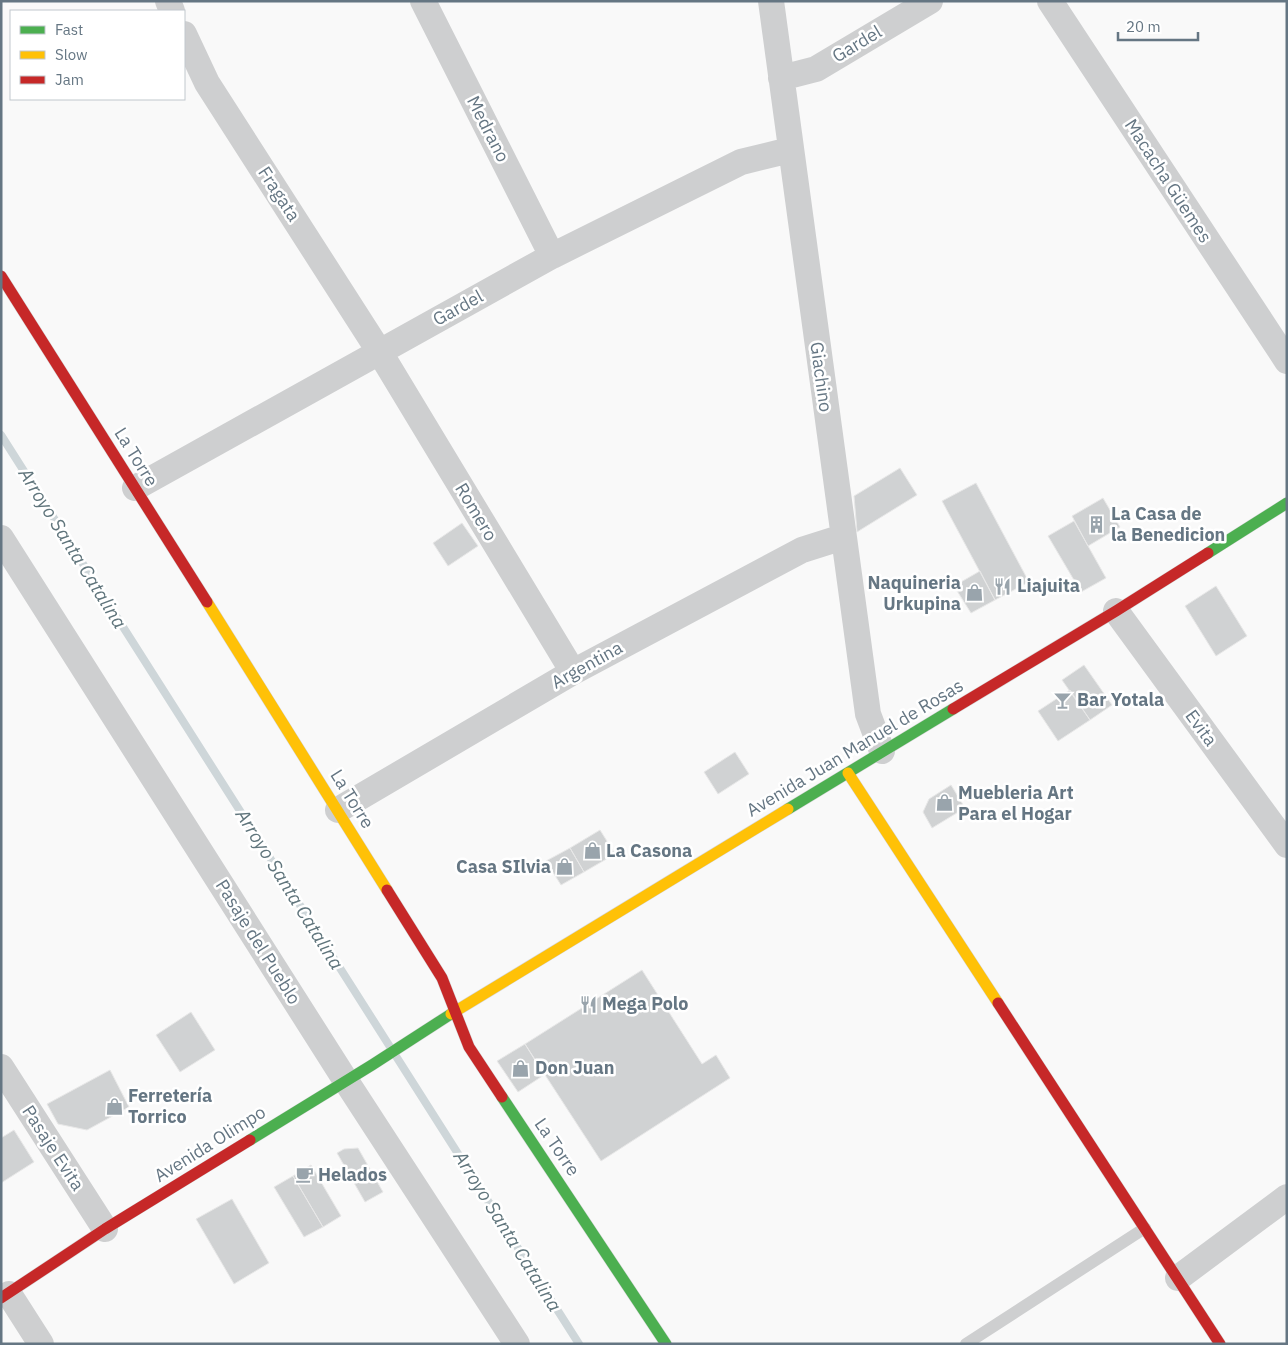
<svg xmlns="http://www.w3.org/2000/svg" width="1288" height="1345" font-family="'IBM Plex Sans',sans-serif">
<style>
.lines{fill:none;stroke-linecap:round;stroke-linejoin:round}
.stream{stroke:#ced6d9;stroke-width:8}
.building{fill:#d0d2d3;stroke:#e8e8e8}
.fast-casing{stroke:#d5d6d7;stroke-width:12}
.slow-casing{stroke:#d5d6d7;stroke-width:12}
.jam-casing{stroke:#d5d6d7;stroke-width:12}
.lane{stroke:#cecfd0;stroke-width:12}
.street{stroke:#cecfd0;stroke-width:26}
.fast{stroke:#4caf50;stroke-width:11}
.slow{stroke:#ffc107;stroke-width:11}
.jam{stroke:#c62828;stroke-width:11}
.labels{text-anchor:middle;stroke-width:5;stroke-linejoin:round;paint-order:stroke}
.street-label{font-size:18px;fill:#657683;stroke:#fff}
.poi-label{font-size:18px;font-weight:bold;fill:#657683;stroke:#fff;text-anchor:start}
.water-label{font-size:19px;font-style:italic;fill:#60757c;stroke:#fff}
</style>
<rect width="100%" height="100%" fill="#f9f9f9"/>
<g class="lines">
<path class="stream" d="M 1,435 L 579,1344"/>
</g>
<path class="building" d="M 900,468 L 917,495 L 857,532 L 854,496 Z
M 976,483 L 1029,582 L 995,600 L 942,501 Z
M 1103,498 L 1120,527 L 1088,546 L 1072,516 Z
M 1074,521 L 1106,578 L 1081,592 L 1048,536 Z
M 462,523 L 478,546 L 448,566 L 433,543 Z
M 980,571 L 995,600 L 971,613 L 954,586 Z
M 1216,586 L 1247,636 L 1216,656 L 1185,606 Z
M 1084,665 L 1112,705 L 1090,720 L 1062,680 Z
M 1070,690 L 1090,720 L 1058,741 L 1038,711 Z
M 735,752 L 749,774 L 718,794 L 704,772 Z
M 951,785 L 965,808 L 932,828 L 923,812 L 929,799 Z
M 600,830 L 615,854 L 584,872 L 570,848 Z
M 570,848 L 584,872 L 561,885 L 546,861 Z
M 642,970 L 702,1064 L 716,1055 L 730,1078 L 601,1161 L 525,1044 Z
M 191,1012 L 215,1050 L 180,1072 L 156,1035 Z
M 525,1044 L 544,1075 L 518,1092 L 497,1061 Z
M 110,1070 L 129,1107 L 87,1130 L 58,1124 L 47,1104 Z
M 14,1130 L 34,1162 L 1,1183 L 1,1138 Z
M 358,1148 L 383,1192 L 365,1202 L 337,1153 L 344,1149 Z
M 311,1165 L 341,1216 L 323,1227 L 293,1176 Z
M 293,1176 L 323,1227 L 304,1237 L 274,1187 Z
M 232,1199 L 269,1263 L 234,1284 L 196,1219 Z"/>
<g class="lines">
<defs>
<path id="fast" d="M 1208,553 L 1287,503
M 788,809 L 953,709
M 502,1097 L 666,1344
M 250,1140 L 372,1065 L 451,1014"/>
<path id="slow" d="M 207,602 L 387,890
M 848,773 L 998,1003
M 451,1014 L 788,809"/>
<path id="jam" d="M 1,276 L 207,602
M 953,709 L 1116,611 L 1208,553
M 387,890 L 442,978 L 469,1047 L 502,1097
M 998,1003 L 1220,1344
M 1,1298 L 105,1229 L 250,1140"/>
</defs>
<use href="#fast" class="fast-casing"/>
<use href="#slow" class="slow-casing"/>
<use href="#jam" class="jam-casing"/>
<path class="lane" d="M 966,1344 L 1145,1228"/>
<path class="street" d="M 168,1 L 172,11
M 423,1 L 552,256
M 771,1 L 868,714 L 882,751
M 1050,1 L 1287,361
M 184,34 L 207,83 L 379,351 L 573,672
M 781,78 L 816,69 L 930,1
M 135,488 L 552,256 L 741,162 L 790,150
M 1,538 L 346,1081 L 517,1344
M 1116,611 L 1287,845
M 338,810 L 573,672 L 802,550 L 843,537
M 1,1067 L 105,1229
M 1178,1278 L 1287,1197
M 9,1294 L 41,1344"/>
<use href="#fast" class="fast"/>
<use href="#slow" class="slow"/>
<use href="#jam" class="jam"/>
</g>
<defs>
<symbol id="building-bare" viewBox="-9 -9 18 18"><path d="M-4-6H4V6H1V3H-1V6H-4ZM-2.5-4.3h1.7v1.8h-1.7ZM.8-4.3h1.7v1.8H.8ZM-2.5-1h1.7V.8h-1.7ZM.8-1h1.7V.8H.8Z" fill="#99a4ac" stroke="#fff" stroke-width="2.5" paint-order="stroke"/></symbol>
<symbol id="restaurant-bare" viewBox="-9 -9 18 18"><path d="M-5-6h1v4h1v-4h1v4h1v-4h1v5L-1.5 .5V6h-2V.5L-5-1ZM5-6V6H3V1.5H1.5Q1.5-4 5-6Z" fill="#99a4ac" stroke="#fff" stroke-width="2.5" paint-order="stroke"/></symbol>
<symbol id="shop-bare" viewBox="-9 -9 18 18"><path d="M-5-2.5h2.3a2.7 3.5 0 0 1 5.4 0H5L5.5 6h-11ZM-1.5-2.5h3a1.5 2.3 0 0 0-3 0Z" fill="#99a4ac" stroke="#fff" stroke-width="2.5" paint-order="stroke"/></symbol>
<symbol id="bar-bare" viewBox="-9 -9 18 18"><path d="M-6-5H6L.8 .8V4.5H3.5V6h-7V4.5H-.8V.8Z" fill="#99a4ac" stroke="#fff" stroke-width="2.5" paint-order="stroke"/></symbol>
<symbol id="cafe-bare" viewBox="-9 -9 18 18"><path d="M-5.5-4.5H6V0H3Q3 3.5 0 3.5H-2.5Q-5.5 3.5-5.5 0ZM3-3.2v2h1.7v-2ZM-6 4.5H4V6H-6Z" fill="#99a4ac" stroke="#fff" stroke-width="2.5" paint-order="stroke"/></symbol>
</defs>
<g fill-rule="evenodd">
<use href="#building-bare" x="1084" y="512" width="25" height="25"/>
<use href="#restaurant-bare" x="990" y="574" width="25" height="25"/>
<use href="#shop-bare" x="962" y="580" width="25" height="25"/>
<use href="#bar-bare" x="1050" y="688" width="25" height="25"/>
<use href="#shop-bare" x="932" y="790" width="25" height="25"/>
<use href="#shop-bare" x="580" y="838" width="25" height="25"/>
<use href="#shop-bare" x="552" y="854" width="25" height="25"/>
<use href="#restaurant-bare" x="576" y="992" width="25" height="25"/>
<use href="#shop-bare" x="508" y="1056" width="25" height="25"/>
<use href="#shop-bare" x="102" y="1094" width="25" height="25"/>
<use href="#cafe-bare" x="292" y="1162" width="25" height="25"/>
</g>
<g class="labels">
<g class="street-label">
<text transform="translate(857 44) rotate(-31)" y="6">Gardel</text>
<text transform="translate(488 129) rotate(63)" y="6">Medrano</text>
<text transform="translate(1168 181) rotate(57)" y="6">Macacha Güemes</text>
<text transform="translate(279 194) rotate(57)" y="6">Fragata</text>
<text transform="translate(458 308) rotate(-29)" y="6">Gardel</text>
<text transform="translate(821 377) rotate(82)" y="6">Giachino</text>
<text transform="translate(136 457) rotate(58)" y="6">La Torre</text>
<text transform="translate(476 512) rotate(59)" y="6">Romero</text>
<text transform="translate(587 665) rotate(-29)" y="6">Argentina</text>
<text transform="translate(1201 728) rotate(54)" y="6">Evita</text>
<text transform="translate(855 748) rotate(-31)" y="6">Avenida Juan Manuel de Rosas</text>
<text transform="translate(352 799) rotate(58)" y="6">La Torre</text>
<text transform="translate(258 942) rotate(58)" y="6">Pasaje del Pueblo</text>
<text transform="translate(210 1144) rotate(-32)" y="6">Avenida Olimpo</text>
<text transform="translate(557 1147) rotate(56)" y="6">La Torre</text>
<text transform="translate(53 1148) rotate(57)" y="6">Pasaje Evita</text>
</g>
<g class="poi-label">
<text x="1111" y="520">La Casa de<tspan x="1111" dy="21">la Benedicion</tspan></text>
<text x="961" y="589" text-anchor="end">Naquineria<tspan x="961" dy="21">Urkupina</tspan></text>
<text x="1017" y="592">Liajuita</text>
<text x="1077" y="706">Bar Yotala</text>
<text x="958" y="799">Muebleria Art<tspan x="958" dy="21">Para el Hogar</tspan></text>
<text x="606" y="857">La Casona</text>
<text x="551" y="873" text-anchor="end">Casa SIlvia</text>
<text x="602" y="1010">Mega Polo</text>
<text x="535" y="1074">Don Juan</text>
<text x="128" y="1102">Ferretería<tspan x="128" dy="21">Torrico</tspan></text>
<text x="318" y="1181">Helados</text>
</g>
<g class="water-label">
<text transform="translate(73 548) rotate(58)" y="7">Arroyo Santa Catalina</text>
<text transform="translate(290 889) rotate(58)" y="7">Arroyo Santa Catalina</text>
<text transform="translate(508 1231) rotate(58)" y="7">Arroyo Santa Catalina</text>
</g>
</g>
<rect width="1288" height="1345" fill="none" stroke="#657683" stroke-width="5"/>
<rect x="10" y="10" width="175" height="90" fill="#ffffff" stroke="#c1c8cd"/>
<rect x="20" y="26" width="25" height="8" fill="#4caf50" stroke="#c1c8cd"/>
<text x="55" y="35" font-size="15" fill="#657683">Fast</text>
<rect x="20" y="51" width="25" height="8" fill="#ffc107" stroke="#c1c8cd"/>
<text x="55" y="60" font-size="15" fill="#657683">Slow</text>
<rect x="20" y="76" width="25" height="8" fill="#c62828" stroke="#c1c8cd"/>
<text x="55" y="85" font-size="15" fill="#657683">Jam</text>
<path d="M1118 32v8h80v-8" fill="none" stroke="#657683" stroke-width="2.5"/>
<text x="1126" y="32" font-size="15" fill="#657683" stroke="#ffffff" stroke-width="4" paint-order="stroke">20 m</text>
</svg>
